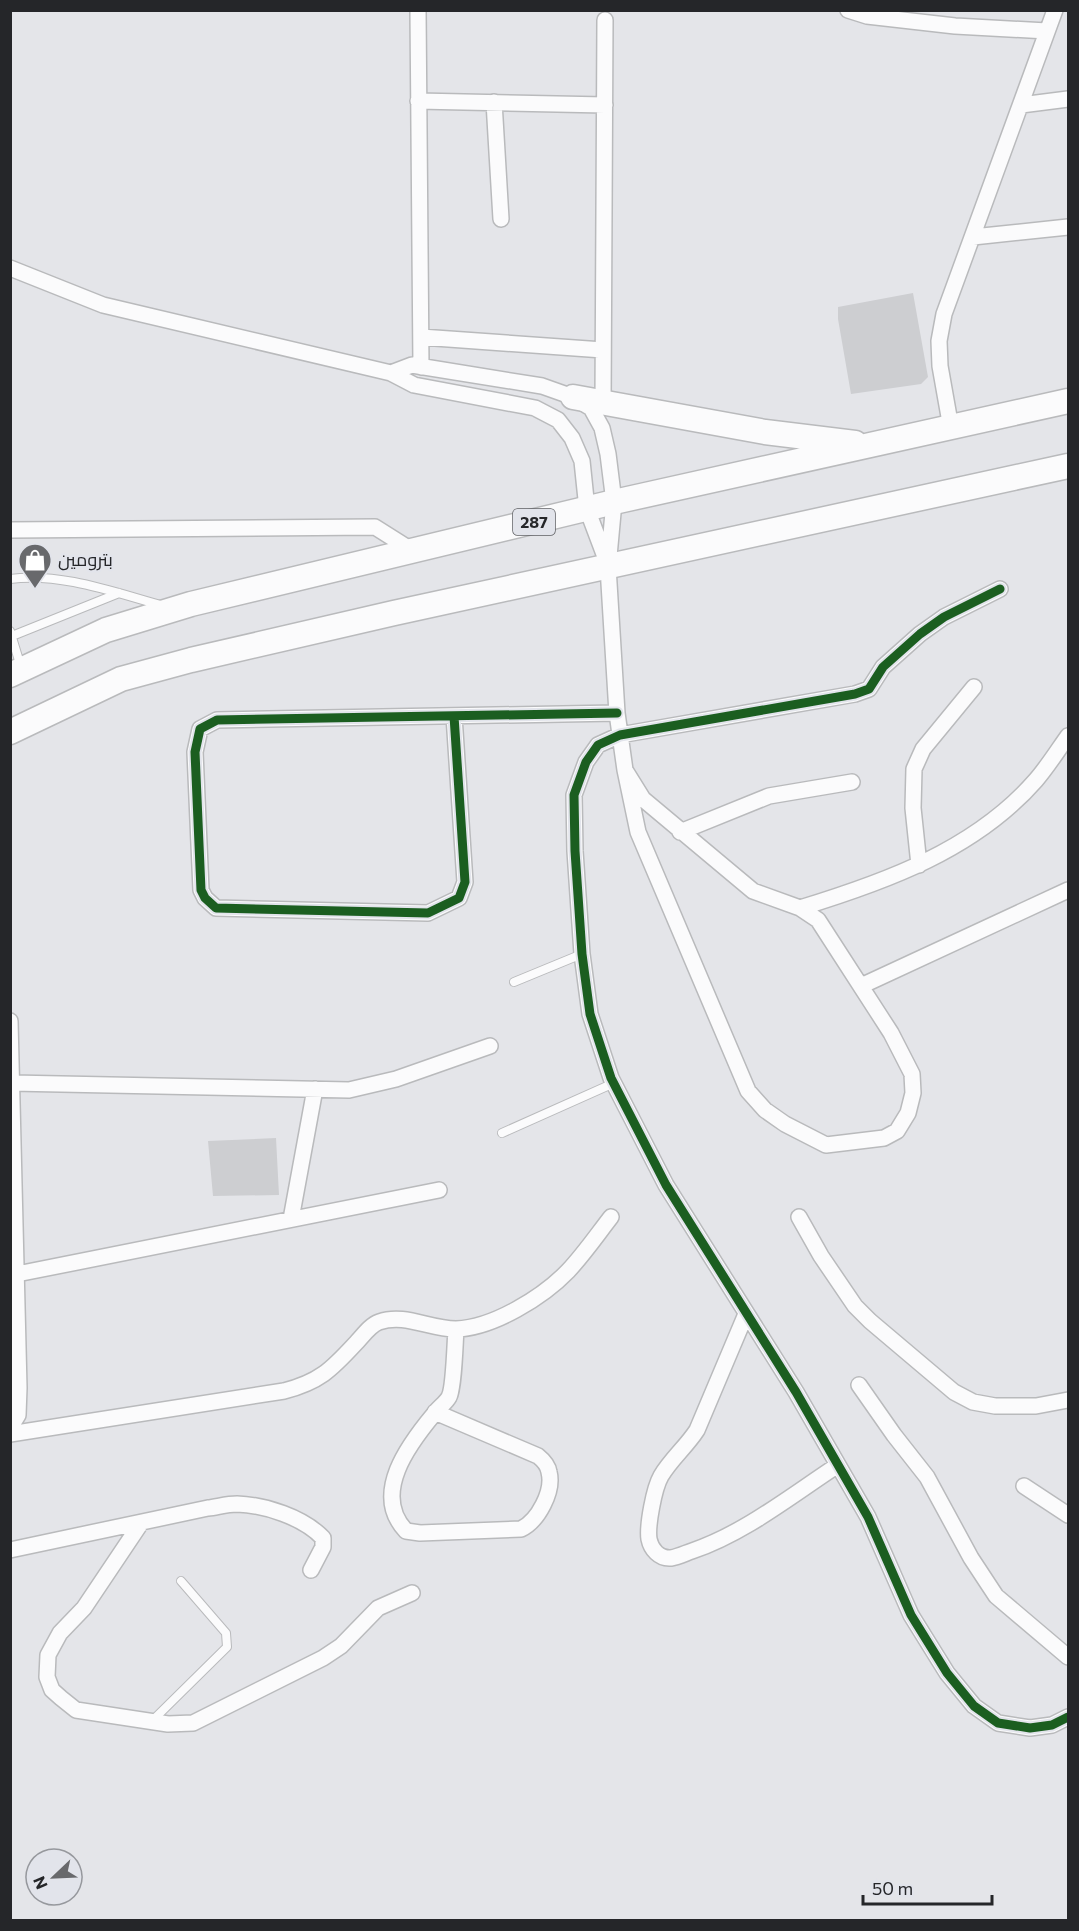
<svg xmlns="http://www.w3.org/2000/svg" width="1079" height="1931" font-family="Commissioner,Cairo,sans-serif">
<style>
.building{fill:#cdced1}
.lines{fill:none;stroke-linecap:round;stroke-linejoin:round}
.lane-casing{stroke:#b9babc;stroke-width:10}
.street-casing{stroke:#b9babc;stroke-width:18}
.primary-casing{stroke:#b9babc;stroke-width:27}
.lane{stroke:#fbfbfc;stroke-width:8}
.street{stroke:#fbfbfc;stroke-width:15}
.primary{stroke:#fbfbfc;stroke-width:24}
.cycleway-casing{stroke:#e2e4eb;stroke-width:13}
.cycleway{stroke:#1b5e20;stroke-width:9}
.labels{text-anchor:middle;stroke-width:4.5;stroke-linejoin:round;paint-order:stroke}
.shield{fill:#e2e4eb;stroke:#5e5f63;stroke-width:1.5}
.shield-label{font-size:16px;font-weight:bold;fill:#252629}
.poi-label{font-size:18px;fill:#252629;stroke:#e2e4eb;text-anchor:start}
</style>
<rect width="100%" height="100%" fill="#e4e5e9"/>
<path class="building" d="M 913,293 L 928,377 L 921,384 L 851,394 L 838,319 L 838,307 Z
M 276,1138 L 279,1195 L 213,1196 L 208,1141 Z"/>
<g class="lines">
<defs>
<path id="lane" d="M 10,579 C 61,572 116,593 164,606
M 10,631 L 21,667
M 12,636 L 119,593
M 514,982 L 582,954
M 502,1133 L 614,1083
M 153,1720 L 227,1647 L 226,1633 L 181,1581"/>
<path id="street" d="M 418,10 L 421,367
M 848,10 L 867,16 L 955,26 L 1047,31
M 418,101 L 605,105
M 494,102 L 501,219
M 1021,105 L 1068,99
M 973,237 L 1068,227
M 10,268 L 103,305 L 391,373 L 414,385 L 535,408 L 558,420 L 572,438 L 582,461 L 587,509 L 607,562
M 421,337 L 603,350
M 391,373 L 412,365 L 542,386 L 573,397 L 591,408 L 602,428 L 608,454 L 614,502 L 608,567 L 617,713 L 625,770 L 643,799 L 753,891 L 800,908 L 818,920 L 891,1033 L 912,1074 L 913,1093 L 908,1113 L 897,1131 L 884,1138 L 826,1145 L 785,1124 L 765,1110 L 748,1091 L 638,832 L 625,770
M 603,403 L 605,20
M 951,428 L 940,366 L 939,341 L 944,314 L 1055,10
M 10,530 L 375,527 L 413,551
M 1000,589 L 944,617 L 920,634 L 883,667 L 869,689 L 855,694 L 620,735 L 598,745 L 586,762 L 574,795 L 575,851 L 582,954 L 590,1014 L 611,1078 L 666,1185 L 796,1392 L 868,1517 L 911,1615 L 947,1673 L 974,1706 L 998,1723 L 1030,1728 L 1052,1725 L 1068,1717
M 454,716 L 465,882 L 459,898 L 428,913 L 216,908 L 205,898 L 201,890 L 195,752 L 200,729 L 217,720 L 617,713
M 680,832 L 769,796 L 852,782
M 919,865 L 913,808 L 914,769 L 923,749 L 974,687
M 800,908 C 885,882 975,850 1036,780 C 1048,766 1058,750 1068,736
M 861,986 L 1068,890
M 10,1021 L 19,1388 L 18,1415 L 10,1428
M 12,1083 L 349,1090 L 396,1079 L 490,1046
M 799,1217 L 821,1256 L 855,1306 L 870,1321 L 954,1392 L 973,1402 L 995,1406 L 1036,1406 L 1068,1400
M 291,1219 L 315,1089
M 17,1274 L 439,1190
M 746,1314 L 697,1430 C 686,1447 671,1459 661,1476 C 654,1488 647,1526 649,1539 C 651,1549 659,1559 671,1558 C 678,1557 686,1553 692,1551 C 745,1533 792,1495 838,1465
M 859,1385 L 894,1435 L 927,1477 L 971,1558 L 996,1596 L 1068,1657
M 435,1412 L 538,1456 C 543,1460 548,1465 549,1472 C 554,1491 538,1521 521,1529 L 420,1533 L 406,1531 C 371,1494 409,1444 434,1414 C 438,1408 446,1403 449,1397 C 454,1388 455,1342 456,1329
M 10,1434 L 284,1391 C 319,1382 331,1370 355,1344 C 362,1337 370,1325 379,1322 C 405,1313 429,1329 456,1329 C 493,1328 543,1297 568,1271 C 584,1254 597,1235 611,1217
M 1024,1486 L 1068,1515
M 141,1523 L 84,1608 L 60,1633 L 48,1655 L 47,1677 L 52,1690 L 61,1698 L 76,1710 L 168,1724 L 193,1723 L 323,1658 L 341,1646 L 378,1608 L 412,1593
M 10,1550 L 208,1508 C 217,1507 227,1504 237,1504 C 265,1505 303,1517 323,1538 L 323,1547 L 311,1570"/>
<path id="primary" d="M 573,397 L 765,432 L 855,443
M 10,675 L 106,630 L 191,604 L 614,502 L 1068,401
M 10,732 L 121,679 L 191,660 L 394,613 L 1068,466"/>
</defs>
<use href="#lane" class="lane-casing"/>
<use href="#street" class="street-casing"/>
<use href="#primary" class="primary-casing"/>
<use href="#lane" class="lane"/>
<use href="#street" class="street"/>
<use href="#primary" class="primary"/>
<defs>
<path id="cycleway" d="M 1000,589 L 944,617 L 920,634 L 883,667 L 869,689 L 855,694 L 620,735 L 598,745 L 586,762 L 574,795 L 575,851 L 582,954 L 590,1014 L 611,1078 L 666,1185 L 796,1392 L 868,1517 L 911,1615 L 947,1673 L 974,1706 L 998,1723 L 1030,1728 L 1052,1725 L 1068,1717
M 454,716 L 465,882 L 459,898 L 428,913 L 216,908 L 205,898 L 201,890 L 195,752 L 200,729 L 217,720 L 617,713"/>
</defs>
<use href="#cycleway" class="cycleway-casing"/>
<use href="#cycleway" class="cycleway"/>
</g>
<defs>
<symbol id="shop-pin" viewBox="-11 -11 22 30"><path d="M0 17L-7.5 6A9.5 9.5 0 1 1 7.5 6Z" fill="#68696c" stroke="#e2e4eb"/><path d="M-5-2.5h2.3a2.7 3.5 0 0 1 5.4 0H5L5.5 6h-11ZM-1.5-2.5h3a1.5 2.3 0 0 0-3 0Z" fill="#fff"/></symbol>
</defs>
<g fill-rule="evenodd">
<use href="#shop-pin" x="16" y="541" width="38" height="52"/>
</g>
<g class="labels">
<rect class="shield" x="513" y="509" width="42" height="26" rx="4.5"/>
<g class="shield-label">
<text x="534" y="528">287</text>
</g>
<g class="poi-label">
<text x="58" y="566">بترومين</text>
</g>
</g>
<rect width="1079" height="1931" fill="none" stroke="#252629" stroke-width="24"/>
<g transform="translate(54 1877) rotate(247)"><circle r="28" fill="#e2e4eb" stroke="#96989d" stroke-width="1.5"/>
<path d="M0-4.5L10 22L0 15L-10 22Z" fill="#68696c"/>
<text y="-9" font-size="16" font-weight="bold" text-anchor="middle" fill="#252629">N</text>
</g>
<path d="M863 1895v9h129v-9" fill="none" stroke="#252629" stroke-width="3"/>
<text x="872" y="1895" font-size="18" fill="#252629" stroke="#e2e4eb" stroke-width="4.5" paint-order="stroke">50 m</text>
</svg>
